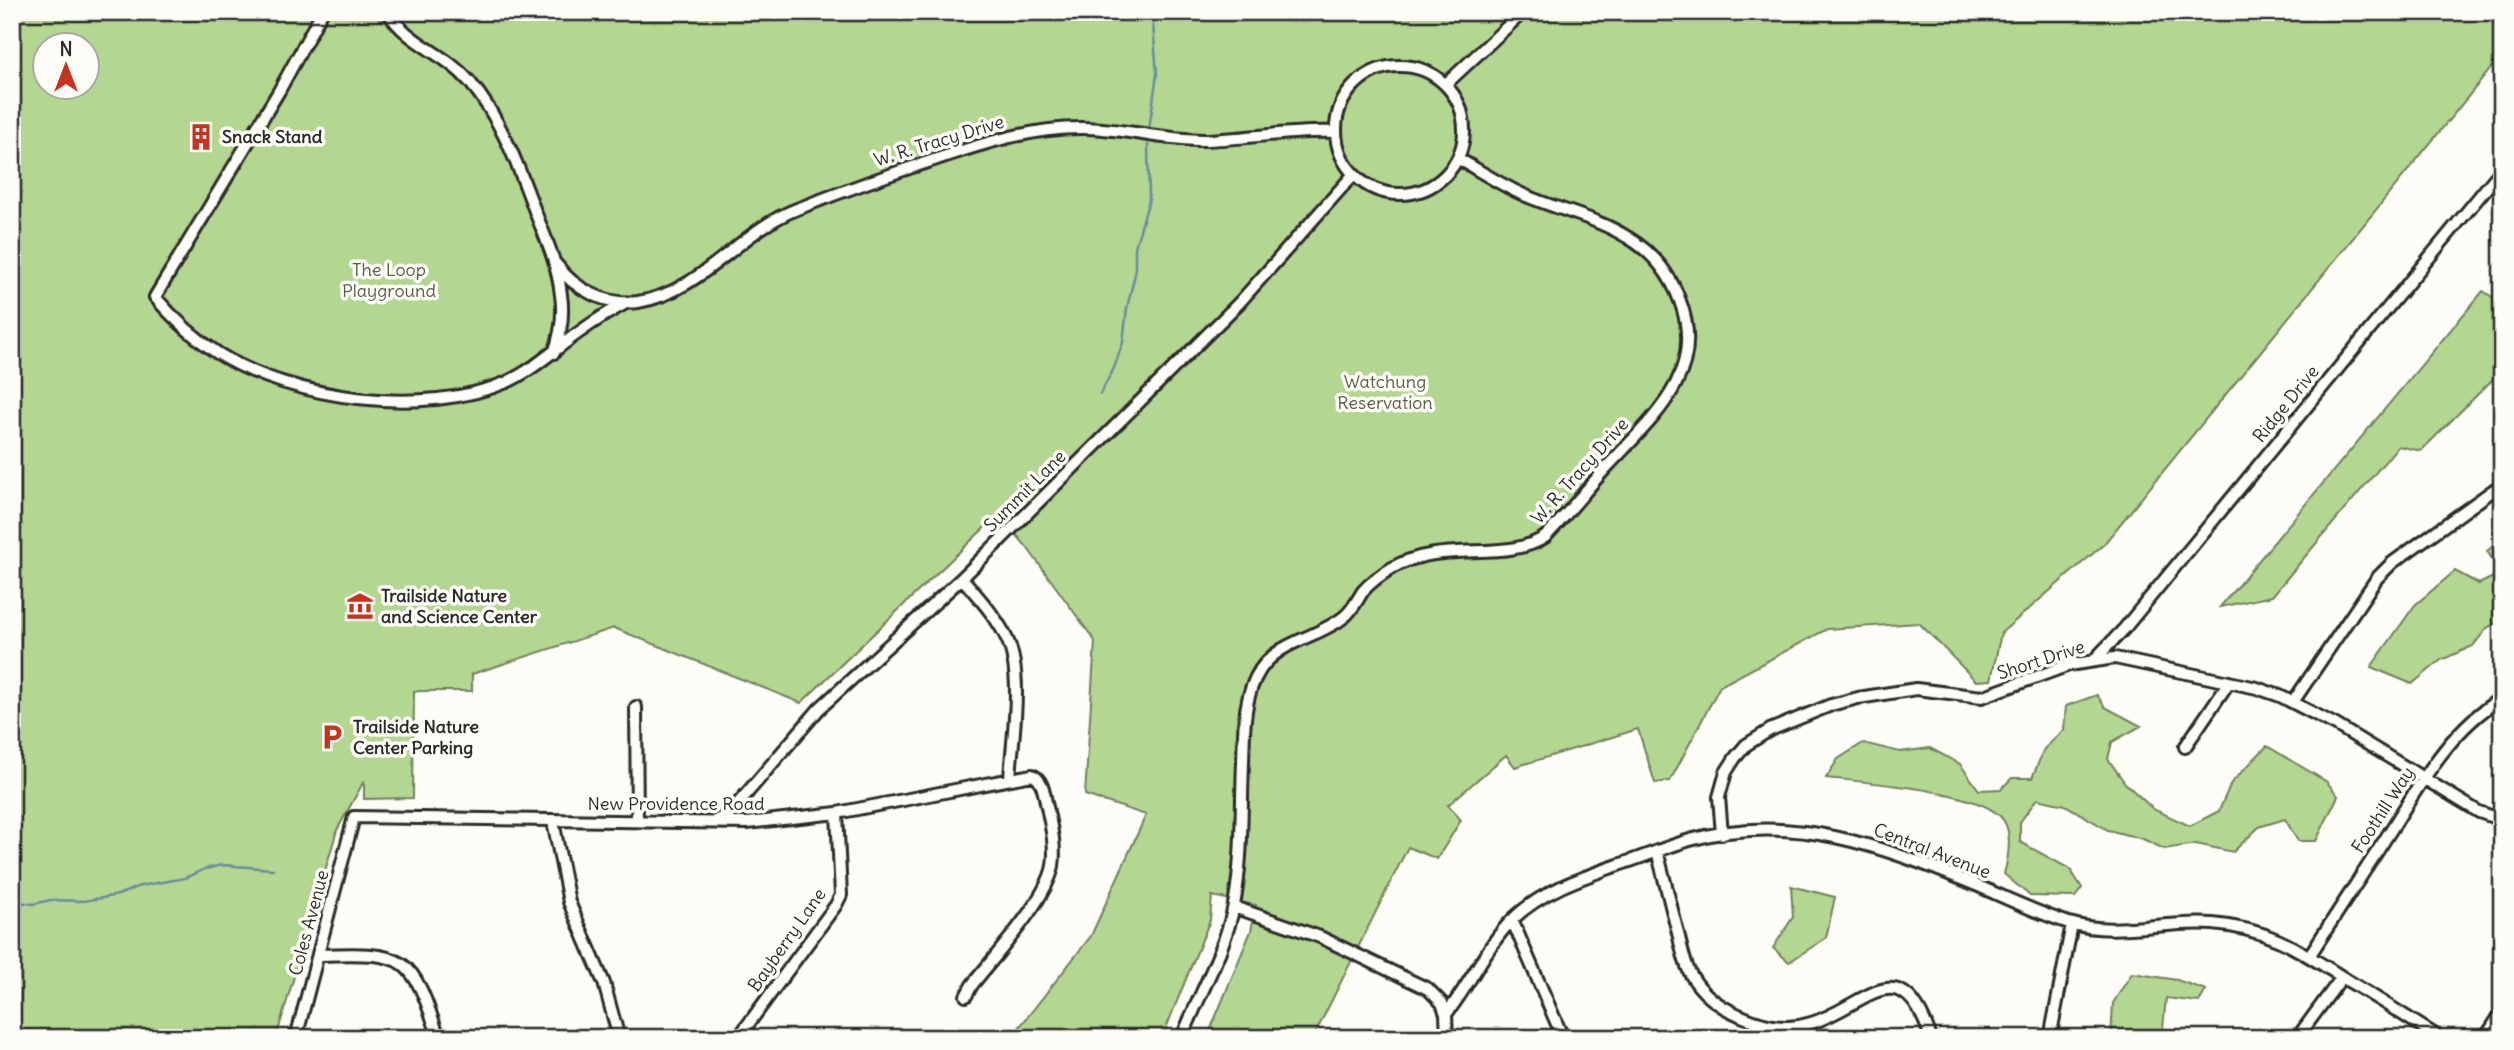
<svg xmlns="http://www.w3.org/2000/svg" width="2514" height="1050" font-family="Delius,sans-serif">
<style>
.green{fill:#b3d690;stroke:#6f805e;stroke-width:2;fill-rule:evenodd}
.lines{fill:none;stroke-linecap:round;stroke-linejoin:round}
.stream{stroke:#698ca3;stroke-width:2.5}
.minor-casing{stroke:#2b2b2b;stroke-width:16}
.minor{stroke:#fdfcf7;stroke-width:10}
.labels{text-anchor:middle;stroke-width:7;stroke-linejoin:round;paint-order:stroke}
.poi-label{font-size:18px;font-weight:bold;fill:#2b2b2b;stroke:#fdfcf7;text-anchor:start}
.street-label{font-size:18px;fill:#2b2b2b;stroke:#fdfcf7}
.park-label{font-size:18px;fill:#545e49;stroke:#fdfcf7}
</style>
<rect width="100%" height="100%" fill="#fdfcf7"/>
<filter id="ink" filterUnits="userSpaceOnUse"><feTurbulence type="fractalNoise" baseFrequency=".0143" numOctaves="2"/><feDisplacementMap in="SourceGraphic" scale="14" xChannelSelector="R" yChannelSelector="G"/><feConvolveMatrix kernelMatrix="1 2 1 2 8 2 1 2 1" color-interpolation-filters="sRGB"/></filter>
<g filter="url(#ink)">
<path class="green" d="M 12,12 L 2502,12 L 2502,32 L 2496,39 L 2502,44 L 2502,55 L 2104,544 L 2001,633 L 1991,680 L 1976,681 L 1919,623 L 1827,629 L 1720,686 L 1670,781 L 1655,783 L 1638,729 L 1515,767 L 1506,755 L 1448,805 L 1461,820 L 1437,859 L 1408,847 L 1313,1038 L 1207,1038 L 1251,931 L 1256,905 L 1212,896 L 1210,920 L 1162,1038 L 1075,1038 L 1071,1035 L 1068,1038 L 1011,1038 L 1091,936 L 1146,815 L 1085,795 L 1095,641 L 1026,546 L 999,514 L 801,703 L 614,628 L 472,674 L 472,691 L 414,691 L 413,798 L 364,799 L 364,781 L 337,830 L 276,1038 L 12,1038 ZM 46,46 L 88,46 L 88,88 L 46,88 Z
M 2502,289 L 2502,370 L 2421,451 L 2398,446 L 2272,596 L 2220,607 L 2483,291 L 2494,298 Z
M 2502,539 L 2502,620 L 2487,628 L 2473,646 L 2441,660 L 2412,684 L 2371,667 L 2415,605 L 2455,571 L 2479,584 L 2501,573 L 2487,551 Z
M 2097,695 L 2105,707 L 2141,726 L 2112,742 L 2108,759 L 2125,783 L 2153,809 L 2190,826 L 2219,811 L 2231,783 L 2267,746 L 2327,782 L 2338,796 L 2316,841 L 2298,841 L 2285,819 L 2259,827 L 2233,852 L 2196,844 L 2164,849 L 2143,839 L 2108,830 L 2065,805 L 2037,799 L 2020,822 L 2020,842 L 2070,869 L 2082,888 L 2075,897 L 2030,896 L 2004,874 C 2008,859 2013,836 2004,821 C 1986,790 1862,782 1826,778 L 1838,759 L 1863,743 L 1900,752 L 1930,748 L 1960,764 L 1979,790 L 2001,789 L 2012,778 L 2032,778 L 2044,749 L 2064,730 L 2066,706 Z
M 1791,886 L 1835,897 L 1826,938 L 1789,962 L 1773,948 L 1793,917 Z
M 2132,973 L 2177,980 L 2206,990 L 2199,1002 L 2166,998 L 2162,1038 L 2111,1038 L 2113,1003 Z"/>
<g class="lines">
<path class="stream" d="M 1149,129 L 1157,74 L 1152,12
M 1100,394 L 1114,368 L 1123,342 L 1127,308 L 1135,274 L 1135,247 L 1149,200 L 1148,145
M 12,901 L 33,904 L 51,900 L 83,901 L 102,898 L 118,895 L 140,886 L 185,878 L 205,869 L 222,865 L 273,869"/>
<defs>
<path id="minor" d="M 322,12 L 279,91 L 155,297 C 174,319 194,338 219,354 C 294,400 425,417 507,382 C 535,369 556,348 581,331 C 596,320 611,311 626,303
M 388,12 C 409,45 444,52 469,81 C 501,118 519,168 536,214 C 547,241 558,266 561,295 C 564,315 561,334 554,353
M1336 130a64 64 0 1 1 128 0a64 64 0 1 1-128 0Z
M 1446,84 L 1523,12
M 556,264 C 574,289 606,306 638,302 C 702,292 739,231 797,209 C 843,191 890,174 937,159 C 984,143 1032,128 1082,128 C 1123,128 1162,140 1203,140 C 1247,139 1291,130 1335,132
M 962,578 C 978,597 997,617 1007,639 C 1024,675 1012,739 1010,779
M 2095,659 L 2124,629 L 2502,169
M 2293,702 L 2377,578 L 2392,563 L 2502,484
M 636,707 L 637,821
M 2185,747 L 2229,682
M 553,821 L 569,902 L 604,983 L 619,1038
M 715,821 L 729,814 L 819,709 L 962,578 L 1239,303 L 1353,175
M 1722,834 L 1719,797 L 1726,772 L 1735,758 L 1746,745 L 1770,730 L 1831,705 L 1858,698 L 1916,689 L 1982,697 L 2069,665 L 2115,658 L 2257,688 L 2280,696 L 2336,725 L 2479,812 L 2502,820
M 1657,851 C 1664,877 1670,903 1677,929 C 1681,944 1683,961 1691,975 C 1702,994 1718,1006 1739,1015 C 1763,1026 1786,1031 1811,1023 C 1865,1007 1901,947 1931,1038
M 1234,907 L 1320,937 L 1428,989 L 1442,1003 L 1446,1014 L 1447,1038
M 1512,920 L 1563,1038
M 319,955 C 407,952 411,954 439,1038
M 2310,955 C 2336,914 2363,874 2389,833 C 2420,784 2451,728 2502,698
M 1446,1014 C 1470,985 1486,946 1513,919 C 1544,889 1587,876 1627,862 C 1648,855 1669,846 1690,840 C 1791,811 1884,847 1976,885 C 2006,898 2037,913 2069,923 C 2116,937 2166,920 2213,924 C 2272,929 2302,952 2350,982 C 2380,1000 2410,1019 2440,1038
M 296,1038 L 354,817 L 747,823 L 837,813 L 1032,775 C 1044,780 1044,795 1047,807 C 1051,826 1056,846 1053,866 C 1047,899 994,957 972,985 L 966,996
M 738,1038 L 836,905 L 841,895 L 837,813
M 1182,1038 C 1199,994 1225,951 1234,905 C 1243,859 1241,809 1243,762 C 1244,732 1243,696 1260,670 C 1280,640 1318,638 1344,617 C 1353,610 1357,600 1363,591 C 1371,582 1382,574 1392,568 C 1441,539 1506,563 1545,537 C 1566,516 1585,491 1605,469 C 1650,420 1708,375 1680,301 C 1670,274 1653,252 1627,237 C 1595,217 1558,210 1524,195 C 1501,185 1480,171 1459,159
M 2050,1038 L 2072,924
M 2297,1038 L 2342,977
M 2485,1038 L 2502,1012"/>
</defs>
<use href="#minor" class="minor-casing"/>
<use href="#minor" class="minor"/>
</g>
</g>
<defs>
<symbol id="building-bare" viewBox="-9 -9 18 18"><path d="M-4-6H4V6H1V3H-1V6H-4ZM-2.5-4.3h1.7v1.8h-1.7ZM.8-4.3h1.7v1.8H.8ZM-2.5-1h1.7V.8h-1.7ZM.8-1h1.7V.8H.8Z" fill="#c8321e" stroke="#fdfcf7" stroke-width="2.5" paint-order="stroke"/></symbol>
<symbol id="museum-bare" viewBox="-9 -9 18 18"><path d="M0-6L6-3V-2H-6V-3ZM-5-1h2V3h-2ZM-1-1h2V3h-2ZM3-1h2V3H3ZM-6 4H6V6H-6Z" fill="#c8321e" stroke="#fdfcf7" stroke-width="2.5" paint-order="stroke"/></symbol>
<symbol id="parking-bare" viewBox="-9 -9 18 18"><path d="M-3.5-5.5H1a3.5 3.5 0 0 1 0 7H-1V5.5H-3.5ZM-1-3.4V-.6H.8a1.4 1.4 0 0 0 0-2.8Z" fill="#c8321e" stroke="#fdfcf7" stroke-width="2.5" paint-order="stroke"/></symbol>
</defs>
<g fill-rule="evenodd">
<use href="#building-bare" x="182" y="118" width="38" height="38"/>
<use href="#museum-bare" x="341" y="587" width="38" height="38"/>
<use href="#parking-bare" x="313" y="718" width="38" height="38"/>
</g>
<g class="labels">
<g class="poi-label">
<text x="222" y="143">Snack Stand</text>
<text x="381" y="602">Trailside Nature<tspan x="381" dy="21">and Science Center</tspan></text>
<text x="353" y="733">Trailside Nature<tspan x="353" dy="21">Center Parking</tspan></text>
</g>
<g class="street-label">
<text transform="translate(939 141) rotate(-17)" y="6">W. R. Tracy Drive</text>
<text transform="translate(2286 404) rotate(-51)" y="6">Ridge Drive</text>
<text transform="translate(1580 471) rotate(-48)" y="6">W. R. Tracy Drive</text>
<text transform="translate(1025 491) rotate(-45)" y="6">Summit Lane</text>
<text transform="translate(2041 660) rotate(-18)" y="6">Short Drive</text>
<text x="676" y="810">New Providence Road</text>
<text transform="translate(2383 810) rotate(-57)" y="6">Foothill Way</text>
<text transform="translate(1932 851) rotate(21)" y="6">Central Avenue</text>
<text transform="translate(309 923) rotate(-75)" y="6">Coles Avenue</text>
<text transform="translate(787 940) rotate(-55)" y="6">Bayberry Lane</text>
</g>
<g class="park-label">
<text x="389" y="276">The Loop<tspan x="389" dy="21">Playground</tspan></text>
<text x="1385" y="388">Watchung<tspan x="1385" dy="21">Reservation</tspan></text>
</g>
</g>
<rect width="2514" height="1050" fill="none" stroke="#fdfcf7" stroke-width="42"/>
<rect x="21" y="21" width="2472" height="1008" fill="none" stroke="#2b2b2b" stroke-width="2.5" filter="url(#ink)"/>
<g transform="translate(66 66)"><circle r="33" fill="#fdfcf7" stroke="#a9a8a5" stroke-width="2"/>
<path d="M0-5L12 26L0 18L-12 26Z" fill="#c8321e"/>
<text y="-10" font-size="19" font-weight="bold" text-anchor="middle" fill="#2b2b2b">N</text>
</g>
</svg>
